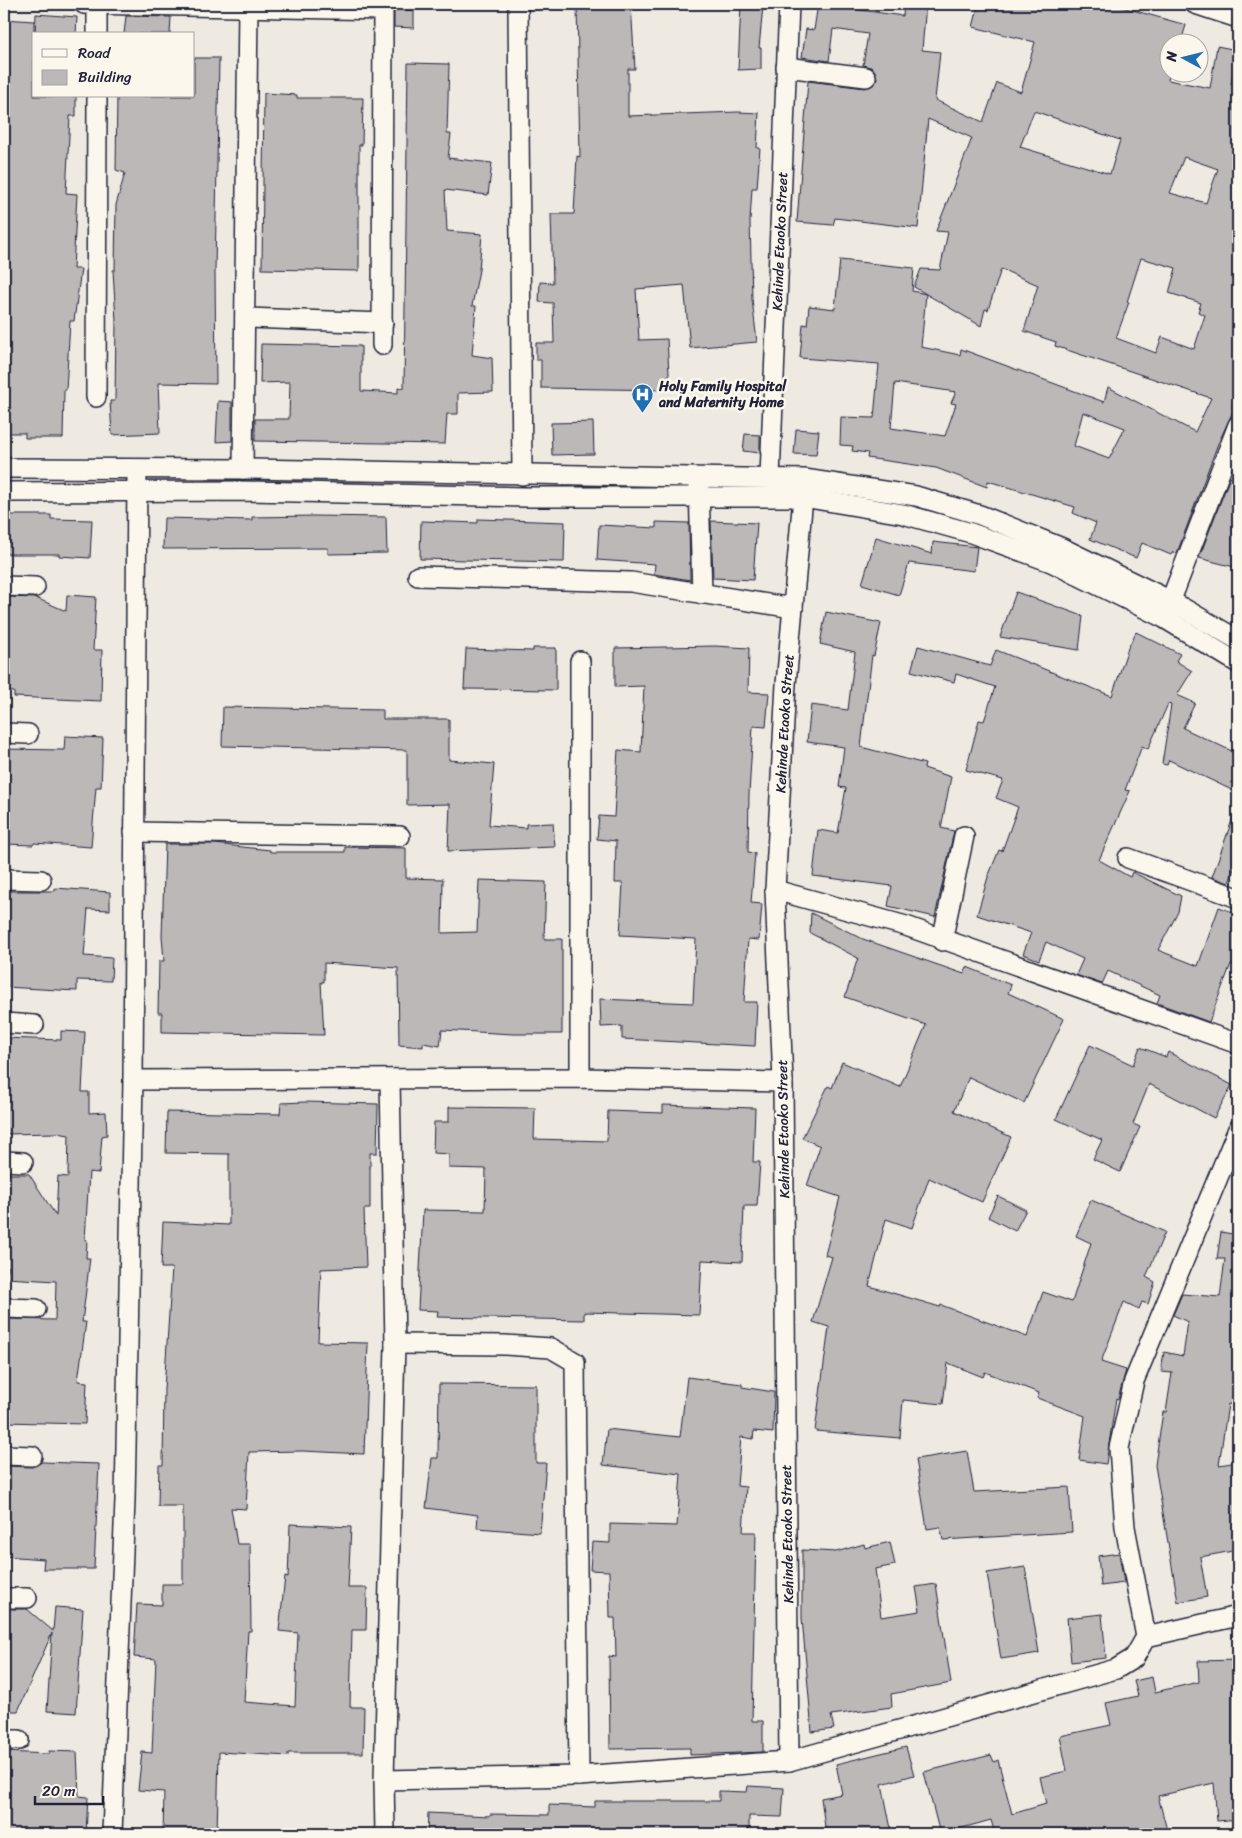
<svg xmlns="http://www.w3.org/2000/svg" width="1242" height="1838" font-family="Sriracha,sans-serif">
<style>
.building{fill:#bcb8b8;stroke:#22223b;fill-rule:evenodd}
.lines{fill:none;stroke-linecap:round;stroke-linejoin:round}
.minor-casing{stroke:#22223b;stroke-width:22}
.minor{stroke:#fbf7ec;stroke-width:19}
.labels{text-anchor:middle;stroke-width:5;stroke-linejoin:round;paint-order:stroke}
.street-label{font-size:14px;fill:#22223b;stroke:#fbf7ec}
.poi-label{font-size:14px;font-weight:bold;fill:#22223b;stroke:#fbf7ec;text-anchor:start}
</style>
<rect width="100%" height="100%" fill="#eeeae2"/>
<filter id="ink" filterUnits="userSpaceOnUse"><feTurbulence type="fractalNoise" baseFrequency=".02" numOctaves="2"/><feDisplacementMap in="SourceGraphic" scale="10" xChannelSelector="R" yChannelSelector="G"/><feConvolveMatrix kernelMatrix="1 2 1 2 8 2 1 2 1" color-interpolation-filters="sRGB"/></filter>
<g filter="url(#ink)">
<path class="building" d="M 577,4 L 631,4 L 635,69 L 628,69 L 628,116 L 738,112 L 759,113 L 757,148 L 760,148 L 757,188 L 752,188 L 750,221 L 752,299 L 757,342 L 690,348 L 684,285 L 636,289 L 639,340 L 667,339 L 670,390 L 541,388 L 541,360 L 536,360 L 536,343 L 554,343 L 553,303 L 539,302 L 540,282 L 553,283 L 551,214 L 574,214 L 577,156 L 580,157 Z
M 741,4 L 763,6 L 759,48 L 761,48 L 761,69 L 738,70 Z
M 818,4 L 903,16 L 904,4 L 926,4 L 922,50 L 940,52 L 935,100 L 983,122 L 997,83 L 1021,92 L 1035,42 L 973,27 L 979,4 L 1111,4 L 1186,25 L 1181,42 L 1170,42 L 1170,72 L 1168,80 L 1210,88 L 1217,46 L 1237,50 L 1231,84 L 1238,85 L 1238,389 L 1232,408 L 1234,409 L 1217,446 L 1177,553 L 1173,552 L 1171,555 L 1142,543 L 1136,558 L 1090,539 L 1096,523 L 1073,513 L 1075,507 L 988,481 L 987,487 L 936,468 L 867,458 L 868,453 L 852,451 L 853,446 L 840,445 L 841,417 L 874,418 L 879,364 L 800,358 L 803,324 L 807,325 L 809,306 L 835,309 L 840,260 L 914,268 L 912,291 L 926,294 L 914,287 L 921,269 L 940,270 L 948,232 L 936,231 L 972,138 L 928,119 L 918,228 L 835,218 L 833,225 L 797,222 L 808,81 L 865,88 L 875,84 L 877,78 L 873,68 L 863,65 L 868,34 L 833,29 L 829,61 L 802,57 L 806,29 L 814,30 ZM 1034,111 L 1120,140 L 1110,174 L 1020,147 ZM 1184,157 L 1218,169 L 1206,203 L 1170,193 ZM 1141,258 L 1176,268 L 1169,293 L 1201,303 L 1198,312 L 1205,315 L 1194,349 L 1162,337 L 1156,353 L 1116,338 L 1129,302 L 1127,302 ZM 1001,269 L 1038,285 L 1024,331 L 1056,342 L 1055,346 L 1211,398 L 1195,432 L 1108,387 L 1104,402 L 961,349 L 960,355 L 921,347 L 926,294 L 981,326 L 985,309 L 988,310 ZM 895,383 L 956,392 L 951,403 L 956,404 L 945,436 L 891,428 ZM 1083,412 L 1125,428 L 1109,459 L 1074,446 Z
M 394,10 L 414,10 L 414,28 L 394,27 Z
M 36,14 L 77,17 L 76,34 L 35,34 Z
M 126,16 L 171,17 L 170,34 L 124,34 Z
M 4,19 L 34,21 L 34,96 L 76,96 L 76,116 L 70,116 L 66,193 L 77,194 L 73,269 L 81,269 L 74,321 L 70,321 L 66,390 L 64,390 L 63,438 L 25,438 L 25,433 L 4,433 Z
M 194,58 L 219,58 L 215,271 L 216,384 L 158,383 L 160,433 L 112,435 L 110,401 L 115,401 L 116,321 L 113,270 L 115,270 L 116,205 L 125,173 L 116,170 L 117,96 L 194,96 Z
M 408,63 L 449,64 L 447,134 L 451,134 L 448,158 L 492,163 L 488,195 L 445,190 L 447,231 L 482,234 L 479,270 L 472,306 L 476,306 L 472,355 L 492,358 L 493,392 L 458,393 L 458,414 L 447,414 L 445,444 L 255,441 L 255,419 L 289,419 L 290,382 L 260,383 L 261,344 L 361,346 L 361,391 L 398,393 L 398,387 L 404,388 Z
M 264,93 L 297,95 L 297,98 L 363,98 L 362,145 L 359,145 L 359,271 L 262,269 Z
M 218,401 L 232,402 L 232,441 L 216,442 Z
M 593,422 L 594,454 L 552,455 L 551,423 Z
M 796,429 L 819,431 L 816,455 L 794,454 Z
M 745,434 L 760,435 L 760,453 L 743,451 Z
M 1230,477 L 1238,480 L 1238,568 L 1199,558 Z
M 4,515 L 51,515 L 51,519 L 92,520 L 90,558 L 59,556 L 59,554 L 4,554 Z
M 314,516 L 386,517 L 387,553 L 328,554 L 328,548 L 163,549 L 164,518 L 252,520 L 252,517 Z
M 478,519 L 565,522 L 564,562 L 420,559 L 421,521 L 478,523 Z
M 711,521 L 757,523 L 753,580 L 713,578 Z
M 656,522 L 689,523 L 690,580 L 654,574 L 655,564 L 597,560 L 599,525 L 656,528 Z
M 876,537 L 932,554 L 933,542 L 977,547 L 974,571 L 909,563 L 899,595 L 862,584 Z
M 1016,592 L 1083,616 L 1079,650 L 1000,637 Z
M 67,595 L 96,597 L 93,650 L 102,650 L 101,701 L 14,697 L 14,692 L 4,691 L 4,606 L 10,607 L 7,597 L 36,598 L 66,611 Z
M 826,612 L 881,623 L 874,656 L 872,655 L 861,747 L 925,764 L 924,768 L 951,777 L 941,828 L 954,831 L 935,917 L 888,906 L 892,886 L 813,876 L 818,830 L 838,833 L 846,788 L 839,787 L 844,747 L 807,742 L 811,705 L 848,710 L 855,652 L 820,644 Z
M 1136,632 L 1180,654 L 1176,661 L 1192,671 L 1177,695 L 1195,703 L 1183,728 L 1238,754 L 1238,793 L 1169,760 L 1167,765 L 1162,764 L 1171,705 L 1168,704 L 1148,749 L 1142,746 L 1125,790 L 1130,791 L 1099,860 L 1130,877 L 1132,872 L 1181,896 L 1178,912 L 1158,950 L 1198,966 L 1219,907 L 1238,914 L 1238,967 L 1231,964 L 1209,1022 L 1157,1003 L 1160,995 L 1108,971 L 1102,984 L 1076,975 L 1083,959 L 1046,942 L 1039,960 L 1023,954 L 1031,933 L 977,915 L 988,877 L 999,850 L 1002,851 L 1018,807 L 996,798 L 1003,780 L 966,770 L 979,720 L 984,721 L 995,687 L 956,674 L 954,682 L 911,671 L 918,646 L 990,666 L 996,650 L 1112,696 L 1128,648 Z
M 715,646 L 749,648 L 748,692 L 769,693 L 766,727 L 753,726 L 749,794 L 748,852 L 755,853 L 751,903 L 762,904 L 759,940 L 748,939 L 744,1002 L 757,1002 L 755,1046 L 622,1039 L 622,1026 L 601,1027 L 600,999 L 693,1003 L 696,939 L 620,935 L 623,883 L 615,883 L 616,841 L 597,839 L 599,816 L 614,817 L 618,750 L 641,752 L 644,686 L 615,687 L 615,648 Z
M 533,648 L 556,648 L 556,690 L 464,689 L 466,649 L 533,651 Z
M 223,707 L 383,710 L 383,719 L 449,719 L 449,760 L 494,764 L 489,825 L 526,828 L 526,824 L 553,823 L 555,847 L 448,851 L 450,804 L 407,805 L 407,750 L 222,746 Z
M 65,736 L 103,738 L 101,787 L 96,787 L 91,847 L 34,843 L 33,845 L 4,844 L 4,749 L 64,750 Z
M 1236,809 L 1238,810 L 1238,857 L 1229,883 L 1212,877 Z
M 165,844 L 215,844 L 270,850 L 270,852 L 345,852 L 345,847 L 406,848 L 406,878 L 443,879 L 442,933 L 477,932 L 479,880 L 546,882 L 544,939 L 562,939 L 562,1034 L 513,1034 L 442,1030 L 440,1046 L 423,1043 L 423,1047 L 399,1045 L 398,968 L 324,963 L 324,982 L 321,982 L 324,1035 L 162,1032 L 162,1013 L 158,1013 L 159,961 L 164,961 L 162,936 Z
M 55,888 L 110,892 L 110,910 L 88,909 L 84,956 L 112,958 L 111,981 L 77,980 L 77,991 L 4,987 L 4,891 L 55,891 Z
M 811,913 L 863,939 L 964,974 L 967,967 L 1011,985 L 1008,993 L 1064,1019 L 1024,1103 L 969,1077 L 954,1111 L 1011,1137 L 982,1202 L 929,1178 L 912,1228 L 886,1219 L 869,1286 L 940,1307 L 941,1305 L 1027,1337 L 1043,1292 L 1072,1302 L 1091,1243 L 1076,1236 L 1091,1200 L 1165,1232 L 1146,1277 L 1155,1282 L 1148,1304 L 1142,1302 L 1139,1309 L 1124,1302 L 1101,1362 L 1126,1370 L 1118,1399 L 1116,1398 L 1106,1464 L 1079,1460 L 1085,1416 L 1037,1398 L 1039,1393 L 985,1372 L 983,1377 L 948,1363 L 943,1404 L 903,1400 L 900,1438 L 815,1431 L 829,1327 L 813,1322 L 832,1257 L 825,1255 L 840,1197 L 807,1186 L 820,1146 L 802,1138 L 828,1086 L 832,1088 L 842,1062 L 900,1087 L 926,1025 L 845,997 L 858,958 L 810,933 Z
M 61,1031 L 85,1032 L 82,1092 L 89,1092 L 89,1113 L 106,1112 L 107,1135 L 102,1136 L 99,1173 L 89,1172 L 85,1240 L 87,1240 L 86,1258 L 90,1258 L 82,1322 L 86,1322 L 78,1381 L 87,1382 L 85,1424 L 4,1422 L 4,1319 L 55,1320 L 56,1281 L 6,1278 L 9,1267 L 4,1265 L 4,1174 L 29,1174 L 56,1216 L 58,1176 L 68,1177 L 69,1135 L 57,1133 L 4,1134 L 4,1038 L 61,1040 Z
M 1090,1045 L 1133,1065 L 1140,1047 L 1166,1057 L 1168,1052 L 1232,1085 L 1214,1118 L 1149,1084 L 1133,1124 L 1140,1127 L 1120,1172 L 1093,1159 L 1102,1140 L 1056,1119 Z
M 305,1102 L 378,1104 L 377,1153 L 370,1153 L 370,1209 L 364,1209 L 366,1267 L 321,1269 L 318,1342 L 368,1343 L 364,1454 L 303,1451 L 249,1452 L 246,1509 L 231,1508 L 237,1544 L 250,1544 L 251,1631 L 248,1631 L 244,1702 L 295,1706 L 298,1633 L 279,1631 L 285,1577 L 288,1578 L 290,1524 L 351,1527 L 348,1588 L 367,1588 L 366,1630 L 352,1630 L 350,1707 L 364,1707 L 363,1753 L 288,1753 L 288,1756 L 219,1752 L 217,1834 L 163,1834 L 164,1792 L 138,1790 L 142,1752 L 152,1753 L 156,1659 L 134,1657 L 137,1604 L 162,1605 L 162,1584 L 183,1584 L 183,1506 L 158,1506 L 159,1465 L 163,1465 L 164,1389 L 172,1268 L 161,1268 L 163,1222 L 229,1225 L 229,1154 L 166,1153 L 167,1112 L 280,1114 L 281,1103 Z
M 663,1105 L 755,1108 L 753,1162 L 760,1162 L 757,1206 L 744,1206 L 742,1262 L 702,1260 L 699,1315 L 584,1312 L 584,1320 L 437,1317 L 438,1311 L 418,1310 L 423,1210 L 485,1211 L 486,1169 L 449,1168 L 449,1154 L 433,1153 L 434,1122 L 449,1122 L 449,1107 L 535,1108 L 534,1139 L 607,1141 L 608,1111 L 663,1113 Z
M 998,1196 L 1026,1210 L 1015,1231 L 988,1217 Z
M 1221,1232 L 1238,1235 L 1238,1406 L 1228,1404 L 1219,1465 L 1238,1462 L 1238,1550 L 1200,1557 L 1207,1597 L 1178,1602 L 1155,1465 L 1163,1412 L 1166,1412 L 1172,1373 L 1162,1372 L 1162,1364 L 1164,1352 L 1183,1356 L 1188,1322 L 1173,1315 L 1182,1294 L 1220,1297 L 1225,1259 L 1217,1259 Z
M 687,1377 L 742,1384 L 742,1387 L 774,1392 L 773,1433 L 754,1431 L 753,1439 L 741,1437 L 737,1486 L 746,1487 L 743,1532 L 756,1532 L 752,1721 L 763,1721 L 763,1752 L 690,1755 L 690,1748 L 610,1749 L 609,1656 L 616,1657 L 615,1618 L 610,1618 L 609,1571 L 590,1570 L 592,1542 L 610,1543 L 610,1524 L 677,1526 L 681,1474 L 603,1465 L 607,1429 L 680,1437 Z
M 439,1384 L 536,1385 L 536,1463 L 546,1463 L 540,1533 L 477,1528 L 478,1515 L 426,1508 L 432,1458 L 438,1458 Z
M 967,1451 L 974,1492 L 1069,1487 L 1072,1532 L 943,1540 L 940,1527 L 927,1529 L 916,1459 Z
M 42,1462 L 99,1464 L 94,1569 L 43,1569 L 44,1559 L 4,1556 L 4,1466 L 32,1467 Z
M 890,1542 L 895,1565 L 875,1569 L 881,1617 L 920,1611 L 916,1587 L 936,1584 L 951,1683 L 891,1694 L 892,1707 L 831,1715 L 834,1729 L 812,1732 L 802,1618 L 802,1550 L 836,1552 L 864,1544 L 865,1548 Z
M 1119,1553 L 1124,1583 L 1101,1586 L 1098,1556 Z
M 1025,1567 L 1039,1653 L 1001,1659 L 987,1573 Z
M 55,1607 L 83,1609 L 76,1713 L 47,1711 L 52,1633 L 18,1711 L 4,1711 L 4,1609 L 27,1609 L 53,1631 Z
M 1102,1614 L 1106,1658 L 1071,1662 L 1067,1618 Z
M 1238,1660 L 1238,1819 L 1217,1821 L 1214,1783 L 1158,1796 L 1168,1834 L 995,1834 L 991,1820 L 940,1834 L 924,1772 L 991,1755 L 994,1762 L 998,1760 L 1012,1814 L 1046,1804 L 1040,1777 L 1067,1771 L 1060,1736 L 1111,1725 L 1106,1703 L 1138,1696 L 1134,1681 L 1152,1677 L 1155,1692 L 1199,1682 L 1198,1661 Z
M 906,1747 L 914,1775 L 882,1784 L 892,1834 L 826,1834 L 821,1798 L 842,1794 L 836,1764 Z
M 49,1751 L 77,1752 L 79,1796 L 88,1797 L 86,1834 L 4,1834 L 4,1752 L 49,1754 Z
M 748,1786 L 784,1788 L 782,1817 L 749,1816 L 749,1834 L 427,1834 L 428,1813 L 490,1816 L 490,1814 L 549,1815 L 549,1805 L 595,1807 L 595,1801 L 719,1801 L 719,1791 L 747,1792 Z"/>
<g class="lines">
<defs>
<g id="minor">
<path d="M 84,4 L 383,10"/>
<path d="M 518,4 L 522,475"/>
<path d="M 1195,4 L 1238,18"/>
<path d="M 97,34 L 97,4"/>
<path d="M 786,67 L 866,77"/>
<path d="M 245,318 L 383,323"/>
<path d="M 382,345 L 383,4"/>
<path d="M 96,397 L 97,96"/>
<path d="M 4,468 L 243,469 L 804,479 L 916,496 L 980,515 L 1060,547 L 1171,601 L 1238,640"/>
<path d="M 243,469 L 248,4"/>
<path id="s1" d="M 770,477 L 789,4"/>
<path d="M 699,485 L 702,594"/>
<path d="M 4,492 L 243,491 L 526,497 L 803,497 L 903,514 L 971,533 L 1051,562 L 1164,618 L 1238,663"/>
<path d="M 418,576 L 631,582 L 793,608"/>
<path d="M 4,586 L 35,587"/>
<path d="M 1166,613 L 1238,425"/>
<path d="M 580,661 L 580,1078"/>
<path d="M 4,733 L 28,734"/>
<path d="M 134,832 L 400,836"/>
<path d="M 1128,858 L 1238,898"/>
<path d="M 4,879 L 41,880"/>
<path d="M 775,890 L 906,926 L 1238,1044"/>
<path d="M 942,941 L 964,836"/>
<path d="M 4,1023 L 34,1025"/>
<path d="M 133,1080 L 580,1078 L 783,1082"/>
<path d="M 4,1161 L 23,1162"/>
<path d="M 4,1308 L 36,1309"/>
<path d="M 395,1344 L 505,1345 L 551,1348 L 575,1362 L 579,1776"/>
<path d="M 4,1455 L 32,1456"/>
<path d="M 4,1598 L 27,1598"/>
<path d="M 1146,1637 L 1238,1616"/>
<path d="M 4,1740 L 19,1740"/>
<path id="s2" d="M 789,1761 L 783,1082 L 775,890 L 786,684 L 803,497"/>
<path d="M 384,1780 L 579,1776 L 789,1761 L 1116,1669 L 1134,1658 L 1146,1637 L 1125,1527 L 1119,1448 L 1134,1381 L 1238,1129"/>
<path d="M 112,1834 L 125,1500 L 133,1080 L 137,470"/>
<path d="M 385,1834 L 384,1780 L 395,1344 L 390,1080"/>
</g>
</defs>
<use href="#minor" class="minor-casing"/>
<use href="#minor" class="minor"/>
</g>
</g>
<defs>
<symbol id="hospital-pin" viewBox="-11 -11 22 30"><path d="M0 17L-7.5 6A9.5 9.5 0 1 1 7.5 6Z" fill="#1f6fb2" stroke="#fbf7ec"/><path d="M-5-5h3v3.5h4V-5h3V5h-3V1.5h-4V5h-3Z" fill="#fff"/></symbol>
</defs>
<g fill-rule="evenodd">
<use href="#hospital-pin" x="630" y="382" width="25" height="34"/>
</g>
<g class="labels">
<g class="street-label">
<text dy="5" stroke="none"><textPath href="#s1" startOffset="236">Kehinde Etaoko Street</textPath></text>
<text dy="5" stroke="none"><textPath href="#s2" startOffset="1038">Kehinde Etaoko Street</textPath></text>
<text transform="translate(783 1129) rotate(-91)" y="5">Kehinde Etaoko Street</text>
<text transform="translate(787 1534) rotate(-91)" y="5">Kehinde Etaoko Street</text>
</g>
<g class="poi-label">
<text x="659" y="391">Holy Family Hospital<tspan x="659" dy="16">and Maternity Home</tspan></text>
</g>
</g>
<rect width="1242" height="1838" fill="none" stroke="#fbf7ec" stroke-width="20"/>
<rect x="10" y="10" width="1222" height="1818" fill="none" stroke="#22223b" stroke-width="2" filter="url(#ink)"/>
<rect x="32" y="32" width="162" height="65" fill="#fbf7ec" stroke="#a4a2a5"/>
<rect x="42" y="49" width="25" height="8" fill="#fbf7ec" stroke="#a4a2a5"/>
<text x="78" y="58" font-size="15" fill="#22223b">Road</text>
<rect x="42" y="70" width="25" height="15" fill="#bcb8b8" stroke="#a4a2a5"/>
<text x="78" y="82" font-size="15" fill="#22223b">Building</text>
<g transform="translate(1184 58) rotate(277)"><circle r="24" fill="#fbf7ec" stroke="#a4a2a5"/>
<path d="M0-4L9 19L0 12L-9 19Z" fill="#1f6fb2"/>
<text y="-8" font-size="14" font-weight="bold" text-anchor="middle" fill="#22223b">N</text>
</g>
<path d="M35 1796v8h68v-8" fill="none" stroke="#22223b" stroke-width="2.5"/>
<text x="42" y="1796" font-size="15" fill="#22223b" stroke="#fbf7ec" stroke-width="4" paint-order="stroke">20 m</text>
</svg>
